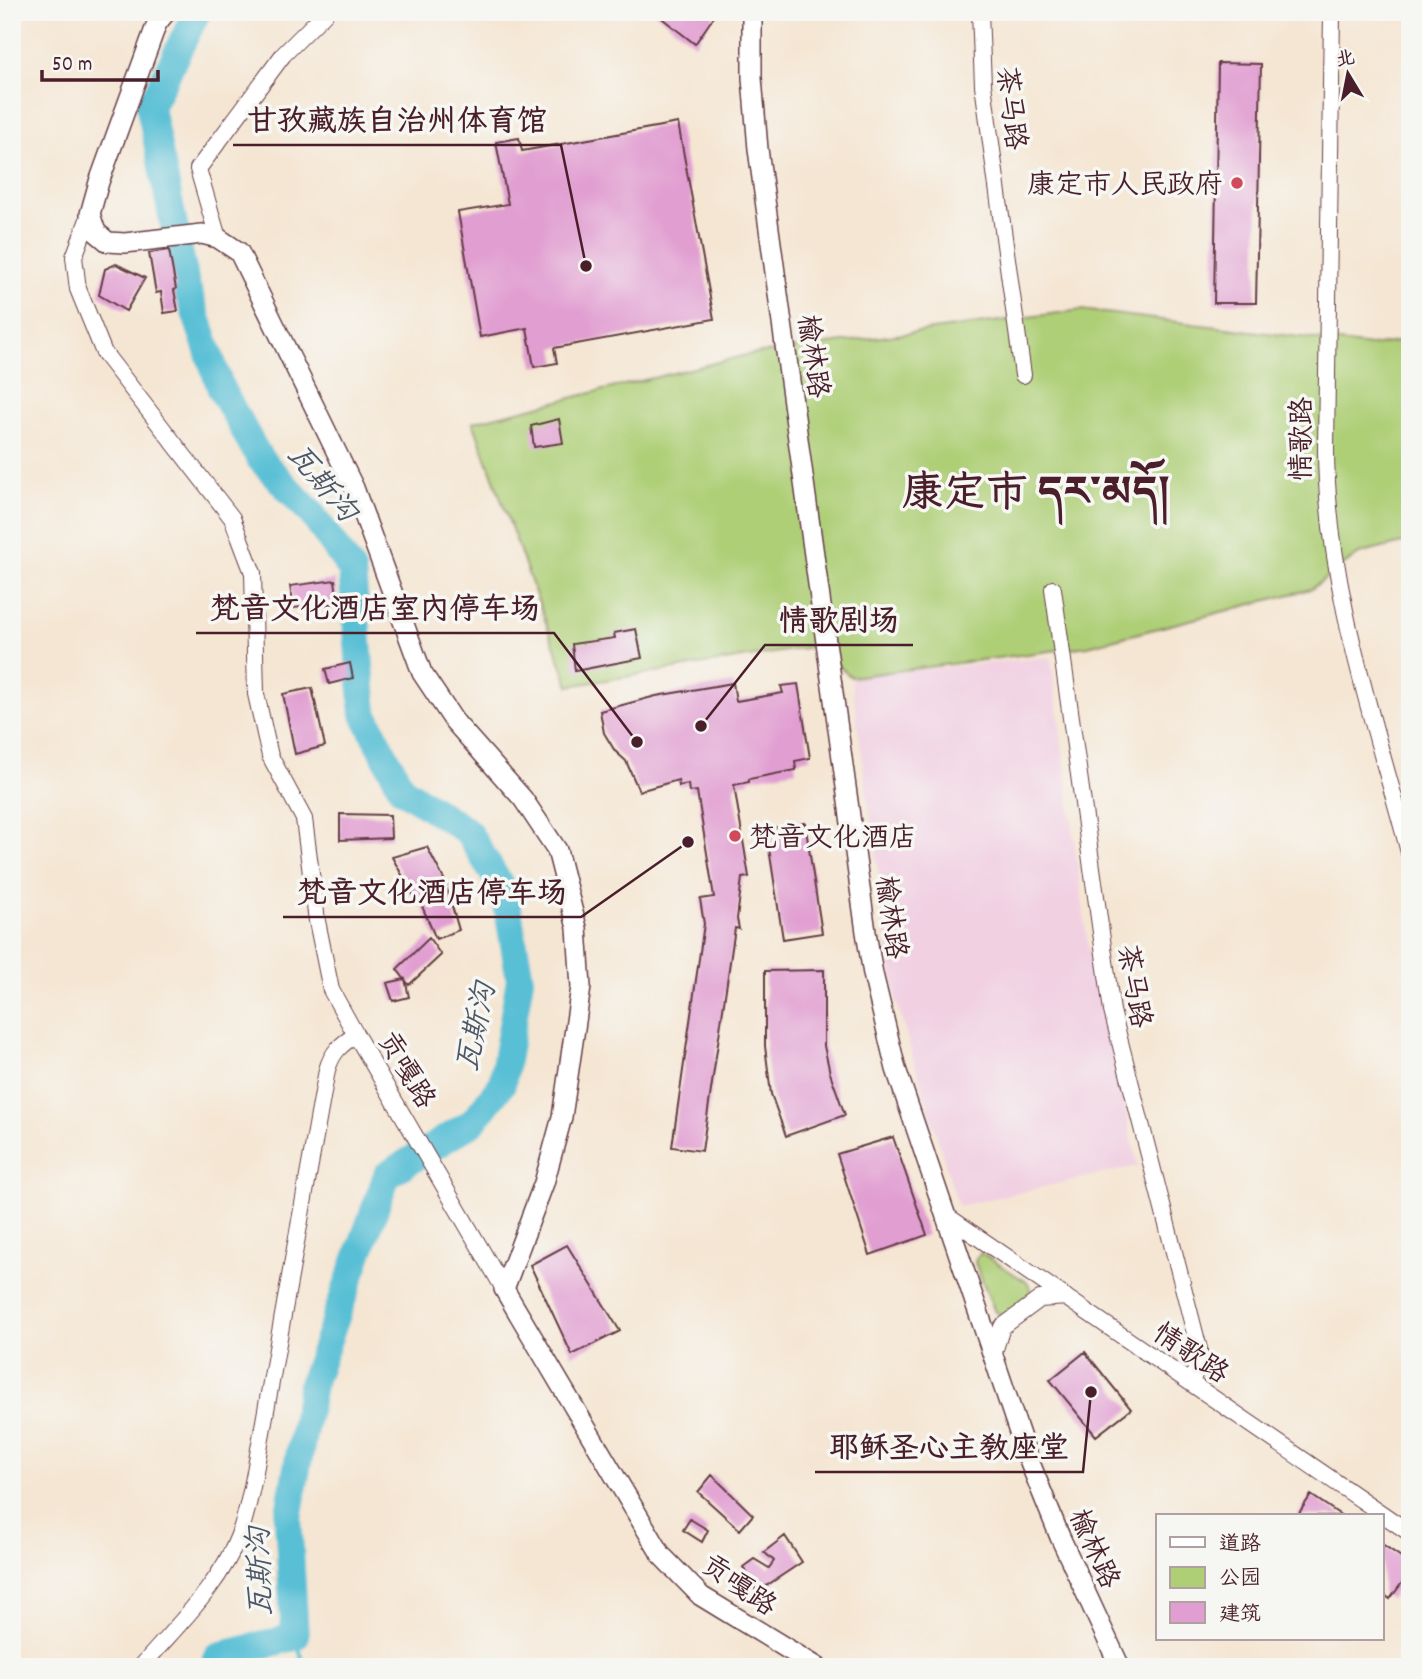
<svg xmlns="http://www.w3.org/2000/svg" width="1422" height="1679" font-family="Dekko,'LXGW WenKai TC','Noto Serif Tibetan',sans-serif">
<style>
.built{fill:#f1d0e2}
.green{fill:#afcf77;stroke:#7c7751;stroke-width:2}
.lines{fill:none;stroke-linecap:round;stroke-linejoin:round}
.stream{stroke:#58bfd5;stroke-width:4.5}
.river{stroke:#58bfd5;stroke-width:28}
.building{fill:#e19ed1}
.minor-casing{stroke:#643d44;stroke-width:18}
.major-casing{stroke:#643d44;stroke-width:22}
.minor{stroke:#fff;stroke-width:16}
.major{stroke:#fff;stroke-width:19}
.poi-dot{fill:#d1495b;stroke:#f6f6f2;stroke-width:2.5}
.labels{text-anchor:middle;stroke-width:7;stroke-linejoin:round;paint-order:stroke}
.street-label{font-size:28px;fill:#4a1f2b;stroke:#f6f6f2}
.poi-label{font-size:28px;fill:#4a1f2b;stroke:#f6f6f2;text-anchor:end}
.water-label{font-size:30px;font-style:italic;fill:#4f5766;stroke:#f6f6f2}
.town-label{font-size:42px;font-weight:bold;fill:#4a1f2b;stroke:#f6f6f2}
.leader{fill:none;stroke:#4a1f2b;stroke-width:2.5}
.callout-dot{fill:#4a1f2b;stroke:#f6f6f2;stroke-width:2.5}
.callout-label{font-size:30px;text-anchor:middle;font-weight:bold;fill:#4a1f2b;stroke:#f6f6f2;stroke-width:7;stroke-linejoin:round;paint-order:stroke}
</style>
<rect width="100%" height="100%" fill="#f6f6f2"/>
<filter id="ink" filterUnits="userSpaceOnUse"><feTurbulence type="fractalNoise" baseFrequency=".0143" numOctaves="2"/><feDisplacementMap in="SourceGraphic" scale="14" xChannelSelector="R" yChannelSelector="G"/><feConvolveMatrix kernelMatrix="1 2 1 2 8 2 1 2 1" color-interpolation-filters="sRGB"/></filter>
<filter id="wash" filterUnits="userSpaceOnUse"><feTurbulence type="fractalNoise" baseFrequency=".00686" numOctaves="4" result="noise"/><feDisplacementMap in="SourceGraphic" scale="28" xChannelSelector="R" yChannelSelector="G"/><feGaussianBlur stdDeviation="1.57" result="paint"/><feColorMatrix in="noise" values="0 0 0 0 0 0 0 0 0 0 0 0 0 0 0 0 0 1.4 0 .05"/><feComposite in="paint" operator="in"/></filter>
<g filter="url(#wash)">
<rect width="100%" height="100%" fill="#f5e6d3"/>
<path class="built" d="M 1051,657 L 1089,955 L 1138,1166 L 958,1206 L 896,1001 L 851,677 Z"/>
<path class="green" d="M 1081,310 L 1371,346 L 1410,340 L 1410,541 L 1359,554 L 1311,589 L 1088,646 L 851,677 L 817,646 L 569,686 L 473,422 L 747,355 Z
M 981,1253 L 1028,1283 L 1032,1293 L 1008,1314 L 1002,1315 L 995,1312 L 975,1263 L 976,1258 Z"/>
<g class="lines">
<path class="stream" d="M 295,1637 L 305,1667"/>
<path class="river" d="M 197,12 L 150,107 L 186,285 L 221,389 L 260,459 L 312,514 L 352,571 L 364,714 L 402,789 L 468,832 L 505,893 L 520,979 L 502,1084 L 473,1122 L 387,1175 L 312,1384 L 288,1518 L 295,1637 L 218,1656 L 214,1667"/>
</g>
<g id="blocks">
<path class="building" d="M 654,12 L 717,12 L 695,44 Z
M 1218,63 L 1261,64 L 1256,303 L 1214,303 Z
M 678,123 L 714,319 L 554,348 L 557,363 L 534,367 L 527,328 L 480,337 L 458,212 L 508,204 L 496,142 L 519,138 L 522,151 Z
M 169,250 L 176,289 L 174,290 L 178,311 L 164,313 L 161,292 L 156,293 L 149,253 Z
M 116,264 L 145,278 L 126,311 L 99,295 L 105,269 Z
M 559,419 L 563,443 L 534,447 L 531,426 Z
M 335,580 L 338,603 L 294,608 L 290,586 Z
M 636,629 L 642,658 L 575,671 L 572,644 L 615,638 L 614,633 Z
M 350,663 L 353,678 L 329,684 L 325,669 Z
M 733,683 L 736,701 L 783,693 L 781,686 L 798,684 L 810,758 L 795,761 L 796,770 L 749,779 L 749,782 L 734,785 L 749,877 L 742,878 L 737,919 L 739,929 L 735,928 L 702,1151 L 672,1147 L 704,924 L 700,899 L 714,897 L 697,791 L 689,792 L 688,784 L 679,786 L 678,780 L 639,791 L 626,761 L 615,751 L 604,733 L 600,711 L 656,696 Z
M 312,688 L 325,746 L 295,754 L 283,694 Z
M 340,814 L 390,815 L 391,838 L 340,840 Z
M 805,823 L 822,933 L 783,939 L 766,829 Z
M 427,847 L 447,885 L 446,886 L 459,930 L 436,939 L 419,899 L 416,900 L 392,857 Z
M 429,938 L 441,955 L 409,985 L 397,969 Z
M 824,970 L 824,1046 L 830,1073 L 845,1115 L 786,1136 L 771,1094 L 765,1046 L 765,971 Z
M 405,979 L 409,997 L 393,1001 L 387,983 Z
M 893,1137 L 927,1235 L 870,1255 L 837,1154 Z
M 567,1245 L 620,1331 L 572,1355 L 530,1265 Z
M 1085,1352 L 1131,1409 L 1096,1436 L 1050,1380 Z
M 712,1475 L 753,1515 L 740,1530 L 698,1492 Z
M 1311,1495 L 1342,1516 L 1297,1516 Z
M 690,1519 L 708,1530 L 702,1542 L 683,1530 Z
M 785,1536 L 802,1562 L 757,1592 L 743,1567 L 754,1559 L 769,1568 L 774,1561 L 764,1552 Z
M 1382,1544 L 1410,1563 L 1410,1572 L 1390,1599 L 1382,1593 Z"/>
</g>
</g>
<g filter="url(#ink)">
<use href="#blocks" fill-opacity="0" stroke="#643d44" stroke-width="2"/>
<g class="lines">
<defs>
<path id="minor" d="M 980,12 L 983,85 L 1023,375
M 1332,12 L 1326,448 C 1326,586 1375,723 1410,856
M 90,214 L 74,257 L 78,289 L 104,353 L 232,518 L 253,573 L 256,694 L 270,756 L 304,819 L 317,921 L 331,990 L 356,1035
M 218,238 L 198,169 L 283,55 L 326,12
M 1053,589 L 1112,1011 L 1199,1349 L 1199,1361 L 1191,1383
M 944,1214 L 1410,1533
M 993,1355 L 1002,1327 L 1040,1299 L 1066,1297
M 141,1667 C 175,1627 220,1586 239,1535 C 246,1517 250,1497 254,1477 L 327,1070 C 332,1052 341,1044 356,1035 L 504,1289"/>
<path id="major" d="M 166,12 L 157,23 L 99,182 L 90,214 L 96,232 L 108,242 L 125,243 L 202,234 L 218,238 L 239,252 L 354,488 L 422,673 L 454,721 L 523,799 L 557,850 L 577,928 L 581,987 L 562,1117 L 544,1183 L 504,1289 L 662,1556 L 701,1596 L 817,1667
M 752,12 L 752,78 L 758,149 L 866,932 L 873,974 L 896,1069 L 1026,1453 L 1060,1537 L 1120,1667"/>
</defs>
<use href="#minor" class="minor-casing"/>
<use href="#major" class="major-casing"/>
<use href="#minor" class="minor"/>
<use href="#major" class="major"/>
</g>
</g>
<g class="poi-dot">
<circle cx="1237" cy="183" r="7"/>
<circle cx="735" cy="836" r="7"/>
</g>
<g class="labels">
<g class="street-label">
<text transform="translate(1013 108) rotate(83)" y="10">茶马路</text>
<text transform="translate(815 356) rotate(82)" y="10">榆林路</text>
<text transform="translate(1300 439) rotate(-90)" y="10">情歌路</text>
<text transform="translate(893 917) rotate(82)" y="10">榆林路</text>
<text transform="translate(1136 986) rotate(80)" y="10">茶马路</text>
<text transform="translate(408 1069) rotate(59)" y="10">贡嘎路</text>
<text transform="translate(1192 1352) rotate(34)" y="10">情歌路</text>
<text transform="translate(1096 1548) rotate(66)" y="10">榆林路</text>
<text transform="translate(740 1584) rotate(35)" y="10">贡嘎路</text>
</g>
<g class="poi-label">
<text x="1223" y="193">康定市人民政府</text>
<text x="749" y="846" text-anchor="start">梵音文化酒店</text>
</g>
<g class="water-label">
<text transform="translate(323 482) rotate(50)" y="10">瓦斯沟</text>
<text transform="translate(475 1027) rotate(-78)" y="10">瓦斯沟</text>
<text transform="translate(259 1572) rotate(-92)" y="10">瓦斯沟</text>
</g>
<g class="town-label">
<text x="1036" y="505">康定市 དར་མདོ།</text>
</g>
</g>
<path class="leader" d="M586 266L561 145H233M637 742L554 633H196M701 726L765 645H913M688 842L581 917H283M1091 1392L1083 1472H815"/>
<g class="callout-dot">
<circle cx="586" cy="266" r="7"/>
<circle cx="637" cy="742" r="7"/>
<circle cx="701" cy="726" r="7"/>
<circle cx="688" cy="842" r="7"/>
<circle cx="1091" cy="1392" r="7"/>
</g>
<g class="callout-label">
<text x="397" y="130">甘孜藏族自治州体育馆</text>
<text x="375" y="618">梵音文化酒店室内停车场</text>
<text x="839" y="630">情歌剧场</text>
<text x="432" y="902">梵音文化酒店停车场</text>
<text x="949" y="1457">耶稣圣心主教座堂</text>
</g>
<rect width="1422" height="1679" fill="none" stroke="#f6f6f2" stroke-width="42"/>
<rect x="1156" y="1514" width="228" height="126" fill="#f6f6f2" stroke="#b1a0a2" stroke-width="2"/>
<rect x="1170" y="1537" width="35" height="10" fill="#ffffff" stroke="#b1a0a2" stroke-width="2"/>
<text x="1219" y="1550" font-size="21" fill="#4a1f2b">道路</text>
<rect x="1170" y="1567" width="35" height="21" fill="#afcf77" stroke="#b1a0a2" stroke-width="2"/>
<text x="1219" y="1584" font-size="21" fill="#4a1f2b">公园</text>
<rect x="1170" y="1602" width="35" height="21" fill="#e19ed1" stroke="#b1a0a2" stroke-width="2"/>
<text x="1219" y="1620" font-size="21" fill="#4a1f2b">建筑</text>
<g transform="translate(1348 74) rotate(350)" stroke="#f6f6f2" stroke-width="5" paint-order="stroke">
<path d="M0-5L12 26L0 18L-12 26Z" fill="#4a1f2b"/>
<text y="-10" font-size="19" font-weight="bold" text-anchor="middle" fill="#4a1f2b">北</text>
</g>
<path d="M42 70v10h116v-10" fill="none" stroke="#4a1f2b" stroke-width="3.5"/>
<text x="52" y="70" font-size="21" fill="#4a1f2b" stroke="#f6f6f2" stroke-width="5" paint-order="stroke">50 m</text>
</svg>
